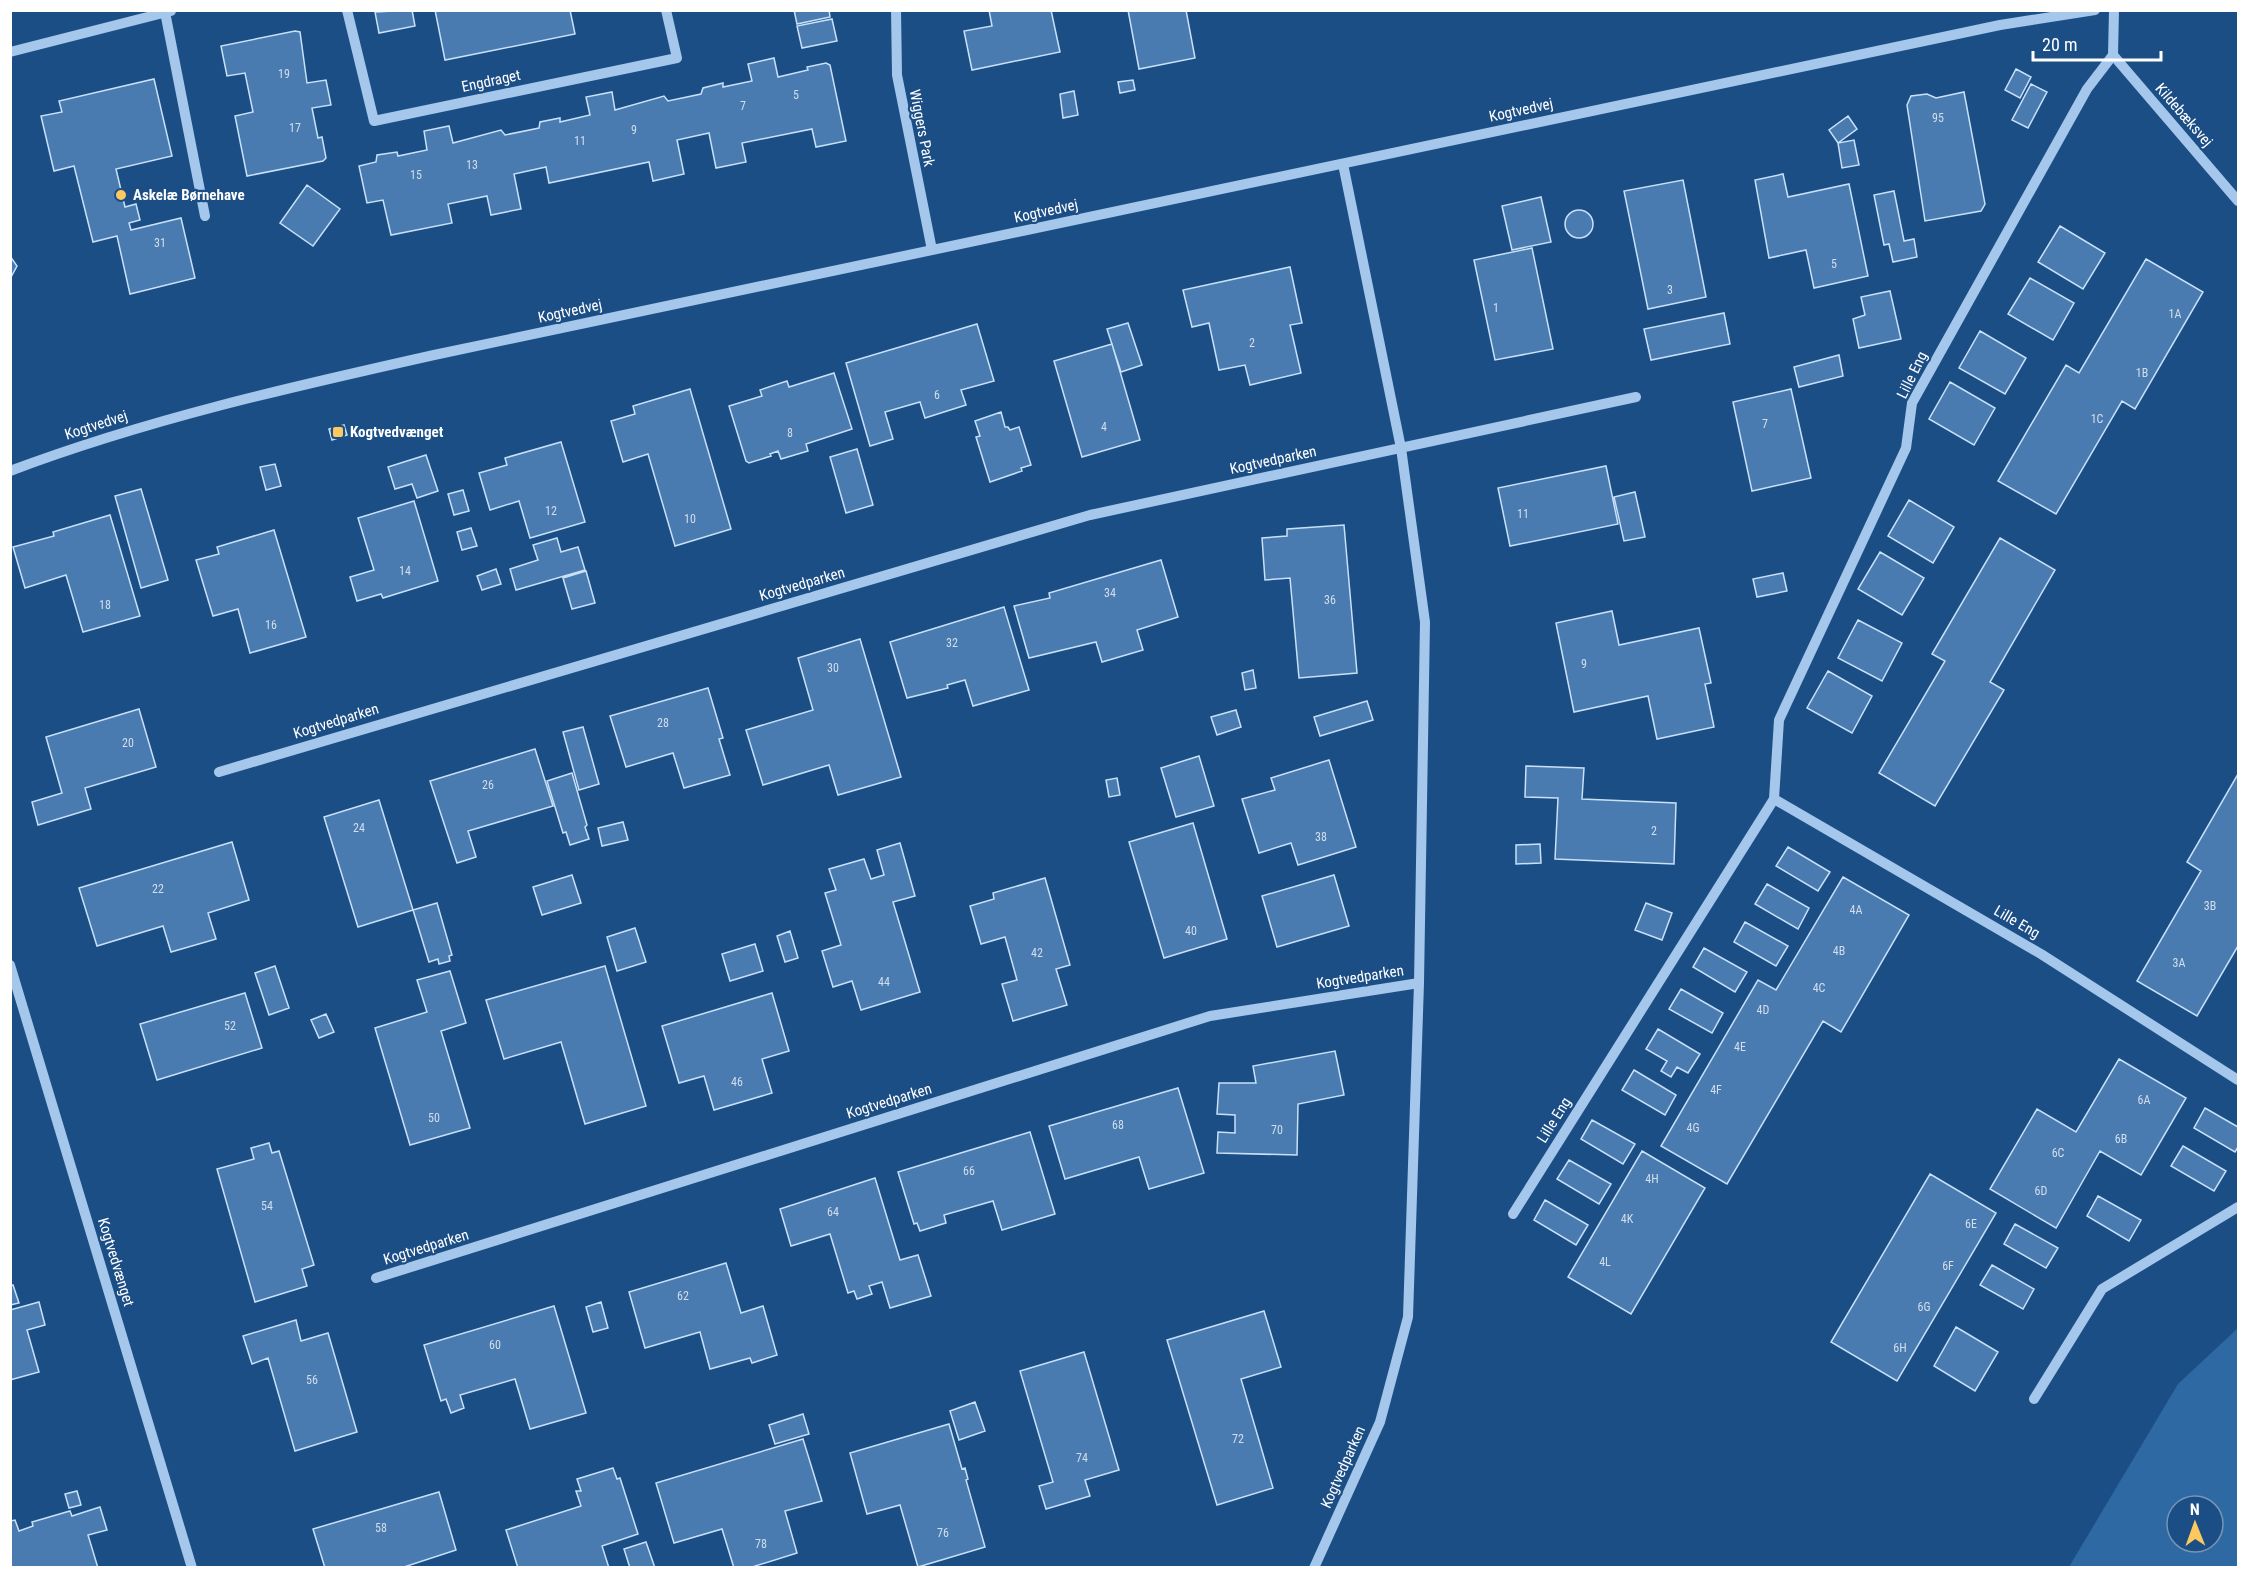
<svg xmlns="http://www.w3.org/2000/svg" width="2249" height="1578" font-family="'Roboto Condensed',sans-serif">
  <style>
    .green { fill: #2f69a3; fill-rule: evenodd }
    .building { fill: #497bb0; stroke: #c8e0f8; stroke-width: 1.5 }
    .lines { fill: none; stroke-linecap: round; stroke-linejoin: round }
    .minor { stroke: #a4c7eb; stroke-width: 10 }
    .poi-dot { fill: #fcc961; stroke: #1c4e86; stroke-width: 2 }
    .labels { text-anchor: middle; stroke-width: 4.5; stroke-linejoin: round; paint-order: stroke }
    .number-label { font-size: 12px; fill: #d2deeb }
    .street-label { font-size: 15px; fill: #fff; stroke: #1c4e86 }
    .poi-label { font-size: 15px; font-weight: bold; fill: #fff; stroke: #1c4e86; text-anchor: start }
  </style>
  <rect width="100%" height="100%" fill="#1c4e86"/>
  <!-- green -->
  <path class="green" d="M2238,1328v239h-169l109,-183zM2177,1506h36v36h-36z"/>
  <!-- building -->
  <path class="building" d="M412,10l3,16 -36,7 -4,-21z
    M435,10h135l5,24 -130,26z
    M794,10h35l1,7 -33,7z
    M989,10h62l9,42 -88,18 -8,-39 28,-5z
    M1128,10h58l9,48 -56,11z
    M832,19l5,22 -35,7 -5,-22z
    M295,31l5,1 7,51 19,-3 5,25 -19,3 6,30 4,-1 4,21 -3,3 -76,15 -12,-60 18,-4 -8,-39 -18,3 -6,-30z
    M774,58l4,19 30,-7 -1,-3 19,-4 4,2 16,76 -30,6 -4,-18 -70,14 4,19 -30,6 -7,-35 -32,7 7,34 -31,7 -4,-19 -100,21 -3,-16 -32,7 7,35 -30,6 -4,-19 -39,8 4,19 -61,12 -8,-35 -16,3 -8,-37 17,-4 1,-7 20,-3 1,4 29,-6 -3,-19 25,-5 4,17 48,-13 4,5 34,-7 1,-6 20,-4v4l30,-7 -4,-18 26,-5 3,18 49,-14 4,5 33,-7 2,-6 20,-5v4l29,-6 -4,-17z
    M2016,69l15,8 -11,21 -15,-8z
    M154,79l18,77 -56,13 9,38 11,-3 4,16 -11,3 2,7 50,-12 14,60 -65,16 -13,-58 -24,6 -19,-76 -20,5 -13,-55 21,-4 -3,-11z
    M1133,80l2,10 -15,3 -2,-11z
    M2031,84l16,8 -19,36 -16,-8z
    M1074,91l4,24 -15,3 -3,-24z
    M1964,92l21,112 -4,7 -56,10 -18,-116 4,-9 16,-2 9,4z
    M1848,116l9,13 -19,14 -9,-13z
    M1854,140l5,25 -17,3 -4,-25z
    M1783,174l5,23 61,-13 19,92 -54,12 -8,-38 -37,8 -14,-78z
    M1683,180l23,117 -58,12 -24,-118z
    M307,185l33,24 -27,37 -33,-23z
    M1894,191l10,50 10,-2 3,18 -24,5 -4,-18 -5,1 -10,-50z
    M1541,197l10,45 -39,8 -10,-44z
    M1565 224a14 14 0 1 1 28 0a14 14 0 1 1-28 0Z
    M2060,226l45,27 -22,36 -45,-27z
    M1532,248l21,101 -58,11 -21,-100z
    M10,256l7,10 -7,13z
    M2146,259l57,33 -68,117 -13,-8 -66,113 -58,-33 68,-116 13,8z
    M1290,267l12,56 -12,2 11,48 -51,12 -5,-20 -26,5 -10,-47 -17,4 -9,-37z
    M2030,278l44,25 -21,37 -45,-26z
    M1890,291l11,48 -42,9 -6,-29 12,-4 -4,-18z
    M1724,313l6,31 -79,16 -7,-31z
    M1128,323l14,42 -21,7 -14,-43z
    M977,324l17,57 -33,9 5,15 -41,13 -5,-16 -35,10 8,27 -23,7 -24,-83z
    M1980,331l46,27 -21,36 -46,-26z
    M1112,344l28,96 -58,17 -28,-96z
    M1839,355l4,21 -44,11 -5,-20z
    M834,373l18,56 -46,15 2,7 -27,8 -3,-8 -8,3 1,2 -22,7 -3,-2 -17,-55 33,-10 -2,-6 27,-9 2,6z
    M1950,382l45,26 -21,37 -45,-26z
    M690,389l41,140 -56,17 -27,-92 -25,8 -12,-41 24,-7 -2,-8z
    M1791,389l20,89 -59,13 -19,-89z
    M1001,412l4,15h3l2,3 9,-3 12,38 -10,3 1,3 -32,11 -14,-45 4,-1 -5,-15z
    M344,425l3,10 -15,5 -3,-11z
    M561,442l24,80 -55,16 -11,-37 -29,9 -11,-37 28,-8 -2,-7z
    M857,449l16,56 -27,8 -16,-56z
    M426,455l12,36 -21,7 -5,-14 -17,5 -7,-22z
    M275,464l6,22 -15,4 -6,-23z
    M1606,466l12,58 -108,22 -12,-58z
    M141,489l27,91 -27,8 -26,-92z
    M463,490l6,21 -15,4 -6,-21z
    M1635,492l10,45 -21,4 -10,-44z
    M1909,500l45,27 -21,36 -45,-27z
    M414,501l24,80 -55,17 -2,-4 -24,7 -7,-24 24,-7 -16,-52z
    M110,515l30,101 -57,16 -17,-57 -41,13 -12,-41 41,-11 -1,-4z
    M1344,525l13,148 -58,5 -9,-100 -25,2 -3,-42 25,-2v-7z
    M471,528l6,18 -15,4 -5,-18z
    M274,530l32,107 -56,16 -12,-44 -25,7 -17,-56 23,-6 -2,-7z
    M557,538l4,14 17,-5 7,23 -69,20 -6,-21 28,-9 -5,-15z
    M2000,538l55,32 -65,112 14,8 -69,116 -56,-33 66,-112 -13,-7z
    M1880,552l44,26 -22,37 -44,-26z
    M1161,560l17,57 -41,13 6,20 -41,12 -6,-20 -67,16 -15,-52 36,-8 -1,-5z
    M496,569l5,15 -19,6 -5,-14z
    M586,571l9,32 -23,6 -9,-31z
    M1783,573l4,18 -30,6 -4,-18z
    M1004,607l25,83 -56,16 -8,-26 -18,5 1,3 -41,10 -17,-56z
    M1612,611l7,34 80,-17 12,55 -6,1 9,43 -57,12 -9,-43 -74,16 -18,-89z
    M1858,620l44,23 -20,38 -44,-23z
    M860,639l41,138 -63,18 -9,-30 -66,20 -17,-55 67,-20 -15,-52z
    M1253,670l3,18 -11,2 -3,-17z
    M1828,671l44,25 -20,37 -45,-25z
    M708,688l15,50 -4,1 11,36 -46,13 -11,-35 -47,14 -16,-51z
    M1367,701l6,19 -53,16 -6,-19z
    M139,709l17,58 -71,21 6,21 -53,16 -6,-23 30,-9 -16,-56z
    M1236,710l5,17 -24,8 -6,-18z
    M583,727l16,57 -20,6 -16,-58z
    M535,749l18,57 -85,25 8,26 -19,6 -27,-82z
    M1199,756l15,50 -38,11 -15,-49z
    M1329,760l27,87 -58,18 -7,-22 -32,10 -17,-54 33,-9 -4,-12z
    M1526,766l58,2 -2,31 94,4 -2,61 -119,-5 3,-61 -33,-1z
    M572,773l15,52 -2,2 4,12 -19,6 -4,-13 -3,1 -16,-52z
    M2238,774v172l-41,70 -60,-35 64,-110 -14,-9z
    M1117,778l3,17 -11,2 -3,-17z
    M379,800l34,110 -55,17 -34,-110z
    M623,822l5,18 -26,6 -4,-18z
    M1193,823l34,116 -63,19 -35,-116z
    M232,842l17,58 -41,13 8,26 -45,13 -8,-26 -66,20 -18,-58z
    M900,843l15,53 -22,6 27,90 -59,18 -9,-29 -19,6 -11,-36 19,-6 -16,-52 11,-3 -7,-21 35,-10 7,20 13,-4 -7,-25z
    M1540,844l1,19 -25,1v-19z
    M1788,847l42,25 -12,19 -42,-25z
    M572,875l9,28 -39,12 -9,-28z
    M1334,875l15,51 -72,21 -15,-51z
    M1843,877l66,38 -68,117 -18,-11 -96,163 -66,-38 97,-166 18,10z
    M1045,878l25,87 -14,4 11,36 -54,16 -11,-37 15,-4 -12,-43 -24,7 -11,-38 24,-7 -1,-6z
    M1767,884l42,24 -11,21 -43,-25z
    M437,903l15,52 -3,1 1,5 -11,3 -1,-5 -9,3 -16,-52z
    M1646,903l26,10 -10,27 -27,-10z
    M1745,922l43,24 -12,20 -42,-24z
    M635,928l11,34 -29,9 -10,-34z
    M790,931l8,27 -13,4 -8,-26z
    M755,944l8,27 -33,10 -8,-27z
    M1704,948l43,24 -12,20 -42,-25z
    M275,966l14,42 -20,7 -14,-42z
    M605,966l41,140 -61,18 -24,-82 -57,17 -18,-59z
    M450,971l16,52 -25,8 29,97 -60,17 -35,-117 52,-16 -10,-32z
    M1681,989l42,24 -11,20 -43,-24z
    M245,993l17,55 -105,32 -17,-56z
    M772,993l17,58 -27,8 10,34 -58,17 -10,-34 -25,7 -17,-57z
    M326,1014l8,18 -15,6 -8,-18z
    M1658,1029l42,25 -12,19 -11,-6 -6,10 -10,-6 6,-10 -21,-12z
    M1335,1051l9,44 -46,9 -1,51 -80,-2 1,-21 17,1v-18l-18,-1 2,-31h37l-3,-17z
    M2119,1059l67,39 -45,77 -41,-24 -44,77 -66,-39 47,-80 39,23z
    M1634,1070l42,25 -11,20 -43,-25z
    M1178,1088l26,85 -55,16 -10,-32 -74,22 -16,-53z
    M2205,1108l33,19v20l-3,5 -41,-24z
    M1592,1120l43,24 -12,20 -42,-25z
    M1030,1132l25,82 -53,16 -9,-29 -49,14 2,8 -26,8 -3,-8 -3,1 -16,-52z
    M269,1143l3,10 7,-2 35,114 -12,4 5,17 -52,16 -38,-133 37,-10 -3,-11z
    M2183,1146l43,25 -12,20 -43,-25z
    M1642,1151l63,37 -74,126 -63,-37z
    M1569,1160l42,24 -12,20 -42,-25z
    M1930,1174l66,39 -99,168 -66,-39z
    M875,1178l25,82 18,-5 13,41 -41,12 -8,-26 -13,4 3,8 -15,5 -3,-8 -6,2 -18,-59 -39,12 -11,-37z
    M2098,1196l43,24 -12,21 -42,-25z
    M1545,1200l43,25 -12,20 -42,-25z
    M2015,1224l43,24 -12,20 -42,-24z
    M726,1263l15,50 22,-7 14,49 -25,8 -2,-5 -40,11 -10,-37 -55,16 -16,-56z
    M1992,1265l42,24 -11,20 -43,-24z
    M13,1285l6,18 -9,2v-19z
    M39,1302l6,23 -18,5 12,42 -29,8v-70z
    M601,1302l7,26 -15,4 -7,-25z
    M554,1306l32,107 -56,16 -15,-50 -55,16 4,13 -13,5 -5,-14 -5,2 -17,-56z
    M1264,1311l17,56 -40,12 32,109 -56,17 -50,-165z
    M296,1320l5,21 27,-8 29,99 -62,19 -27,-93 -16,6 -9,-28z
    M1956,1327l42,25 -23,39 -41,-25z
    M1084,1352l35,118 -34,10 5,16 -44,13 -7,-23 14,-4 -33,-111z
    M975,1402l10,29 -26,9 -9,-29z
    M803,1414l6,20 -34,10 -6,-19z
    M949,1424l13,45 3,-1 3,11 -2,1 19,67 -67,20 -18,-62 -33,9 -17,-61z
    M803,1439l19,62 -37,10 12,42 -48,15h-15l-12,-39 -48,14 -18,-60z
    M613,1468l4,11 3,-1 18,56 -36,12 7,22h-91l-12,-38 75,-24 -5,-15h5l-4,-12z
    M77,1491l4,14 -12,3 -4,-14z
    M439,1492l17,58 -55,18h-76l-12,-39z
    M100,1507l7,23 -19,5 10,33h-88v-47l5,-1 4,11 14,-5 -1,-4 38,-11 2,5z
    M646,1542l9,26h-25l-6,-19z"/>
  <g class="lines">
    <!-- minor -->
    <path class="minor" d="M347,10l27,111 303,-63 -11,-48
      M896,10l1,65 35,175
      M2114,10l-1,45 125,146
      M165,12l40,204
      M10,52l161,-41
      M10,471c138,-52 281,-84 424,-116l1566,-330 95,-15
      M219,772l871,-257 546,-118
      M1774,799l267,155 197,126
      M10,965l182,603
      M1513,1214l261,-415 5,-79 127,-272 6,-45 175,-314 26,-34
      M376,1278l834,-262 209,-33
      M2034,1399l68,-110 136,-82
      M1314,1568l66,-146 28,-105 11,-334 6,-361 -24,-174 -58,-284"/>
  </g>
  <!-- markers -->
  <g class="poi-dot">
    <circle cx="121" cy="195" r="6"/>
    <rect x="332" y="426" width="12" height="12" rx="3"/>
  </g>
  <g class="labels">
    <!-- number labels -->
    <g class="number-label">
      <text x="284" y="78">19</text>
      <text x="796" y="99">5</text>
      <text x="743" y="110">7</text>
      <text x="1938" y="122">95</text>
      <text x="295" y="132">17</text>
      <text x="634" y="134">9</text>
      <text x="580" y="145">11</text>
      <text x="472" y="169">13</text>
      <text x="416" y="179">15</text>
      <text x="160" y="247">31</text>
      <text x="1834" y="268">5</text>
      <text x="1670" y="294">3</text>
      <text x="1496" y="312">1</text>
      <text x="2175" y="318">1A</text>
      <text x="1252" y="347">2</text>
      <text x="2142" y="377">1B</text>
      <text x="937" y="399">6</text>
      <text x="2097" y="423">1C</text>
      <text x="1765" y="428">7</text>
      <text x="1104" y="431">4</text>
      <text x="790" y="437">8</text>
      <text x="551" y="515">12</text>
      <text x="1523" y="518">11</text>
      <text x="690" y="523">10</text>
      <text x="405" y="575">14</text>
      <text x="1110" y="597">34</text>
      <text x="1330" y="604">36</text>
      <text x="105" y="609">18</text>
      <text x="271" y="629">16</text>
      <text x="952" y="647">32</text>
      <text x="1584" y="668">9</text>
      <text x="833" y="672">30</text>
      <text x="663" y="727">28</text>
      <text x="128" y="747">20</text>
      <text x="488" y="789">26</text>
      <text x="359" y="832">24</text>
      <text x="1654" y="835">2</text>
      <text x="1321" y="841">38</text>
      <text x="158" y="893">22</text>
      <text x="2210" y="910">3B</text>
      <text x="1856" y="914">4A</text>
      <text x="1191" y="935">40</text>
      <text x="1839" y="955">4B</text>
      <text x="1037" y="957">42</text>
      <text x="2179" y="967">3A</text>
      <text x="884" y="986">44</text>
      <text x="1819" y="992">4C</text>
      <text x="1763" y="1014">4D</text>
      <text x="230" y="1030">52</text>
      <text x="1740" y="1051">4E</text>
      <text x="737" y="1086">46</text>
      <text x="1716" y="1094">4F</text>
      <text x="2144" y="1104">6A</text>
      <text x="434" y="1122">50</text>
      <text x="1118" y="1129">68</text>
      <text x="1693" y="1132">4G</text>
      <text x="1277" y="1134">70</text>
      <text x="2121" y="1143">6B</text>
      <text x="2058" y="1157">6C</text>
      <text x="969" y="1175">66</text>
      <text x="1652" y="1183">4H</text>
      <text x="2041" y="1195">6D</text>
      <text x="267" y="1210">54</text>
      <text x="833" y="1216">64</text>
      <text x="1627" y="1223">4K</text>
      <text x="1971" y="1228">6E</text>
      <text x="1605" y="1266">4L</text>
      <text x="1948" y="1270">6F</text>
      <text x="683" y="1300">62</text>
      <text x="1924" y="1311">6G</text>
      <text x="495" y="1349">60</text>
      <text x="1900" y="1352">6H</text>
      <text x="312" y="1384">56</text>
      <text x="1238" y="1443">72</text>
      <text x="1082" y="1462">74</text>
      <text x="381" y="1532">58</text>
      <text x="943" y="1537">76</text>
      <text x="761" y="1548">78</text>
    </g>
    <!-- street labels -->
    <g class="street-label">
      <text transform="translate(491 81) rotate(-12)" y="5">Engdraget</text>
      <text transform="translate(1521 110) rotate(-12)" y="5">Kogtvedvej</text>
      <text transform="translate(2184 115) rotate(49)" y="5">Kildebæksvej</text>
      <text transform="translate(922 128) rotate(79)" y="5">Wiggers Park</text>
      <text transform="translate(1046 211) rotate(-12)" y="5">Kogtvedvej</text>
      <text transform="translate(570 311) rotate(-12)" y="5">Kogtvedvej</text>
      <text transform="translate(1912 375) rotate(-64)" y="5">Lille Eng</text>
      <text transform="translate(96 425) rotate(-18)" y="5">Kogtvedvej</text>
      <text transform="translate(1273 460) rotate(-12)" y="5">Kogtvedparken</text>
      <text transform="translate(802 584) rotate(-16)" y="5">Kogtvedparken</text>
      <text transform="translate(336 721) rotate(-17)" y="5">Kogtvedparken</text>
      <text transform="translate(2017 922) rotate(30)" y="5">Lille Eng</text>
      <text transform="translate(1360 977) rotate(-9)" y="5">Kogtvedparken</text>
      <text transform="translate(889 1101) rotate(-17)" y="5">Kogtvedparken</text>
      <text transform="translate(1554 1120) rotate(-58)" y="5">Lille Eng</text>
      <text transform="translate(426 1247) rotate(-17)" y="5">Kogtvedparken</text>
      <text transform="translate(116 1262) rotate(73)" y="5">Kogtvedvænget</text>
      <text transform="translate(1343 1467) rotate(-66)" y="5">Kogtvedparken</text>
    </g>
    <!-- poi labels -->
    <g class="poi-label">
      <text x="133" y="200">Askelæ Børnehave</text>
      <text x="350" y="437">Kogtvedvænget</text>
    </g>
  </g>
  <!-- border -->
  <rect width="2249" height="1578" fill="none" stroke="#ffffff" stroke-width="24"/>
  <!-- north arrow -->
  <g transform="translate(2195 1524) rotate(359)"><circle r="28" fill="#1c4e86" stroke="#7795b6" stroke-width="1.5"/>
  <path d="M0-4.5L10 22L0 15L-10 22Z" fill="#fcc961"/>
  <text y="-9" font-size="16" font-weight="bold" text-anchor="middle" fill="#ffffff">N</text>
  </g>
  <!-- scale -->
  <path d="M2033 51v9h128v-9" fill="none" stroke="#ffffff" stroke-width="3"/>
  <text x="2042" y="51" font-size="18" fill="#ffffff" stroke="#1c4e86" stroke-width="4.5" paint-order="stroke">20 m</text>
</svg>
